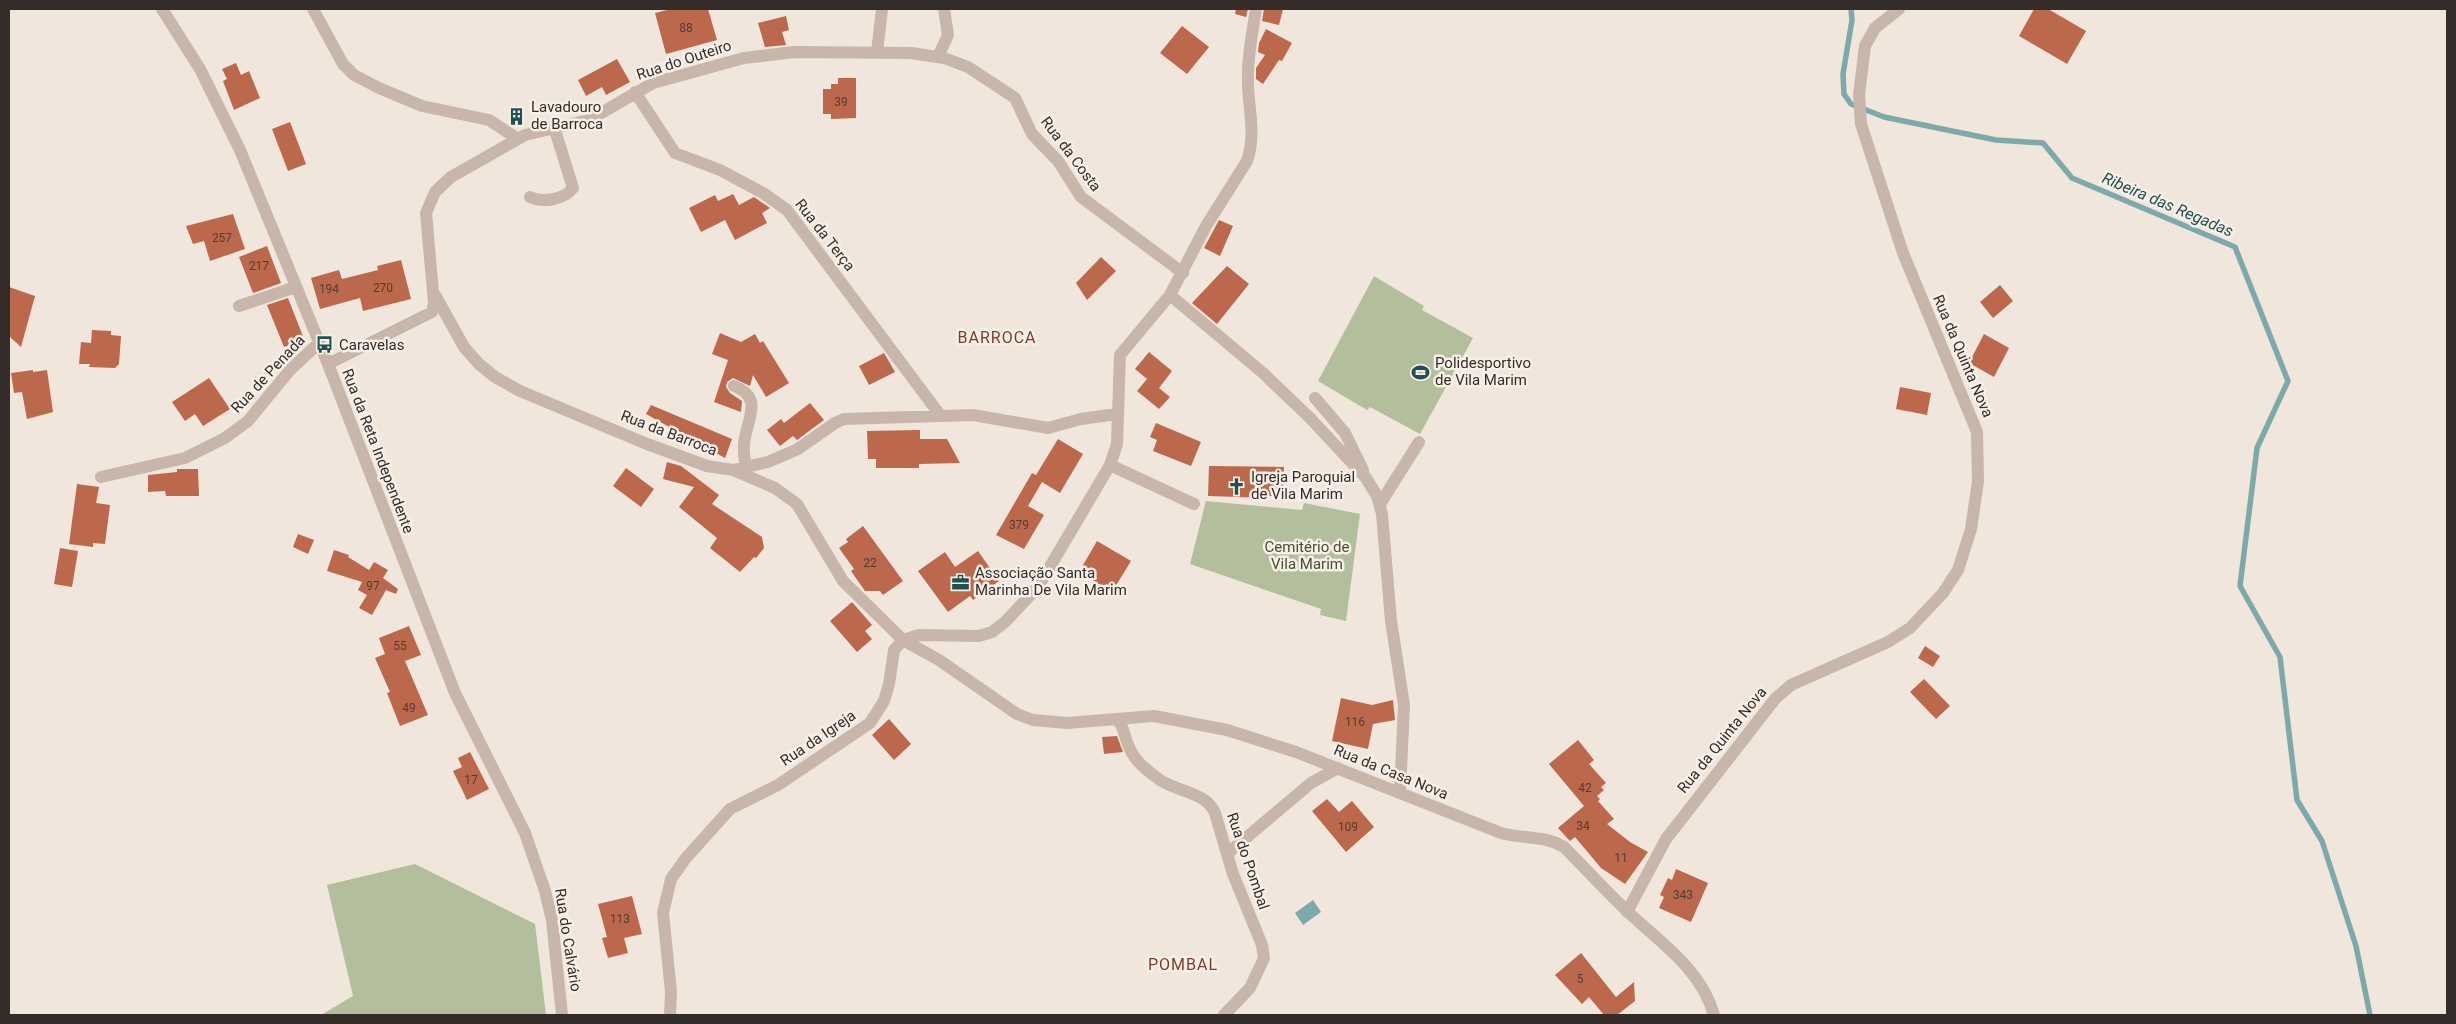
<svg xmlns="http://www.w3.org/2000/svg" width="2456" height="1024" font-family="Roboto,sans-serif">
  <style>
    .green { fill: #b3be9d }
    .water { fill: #7da9ab }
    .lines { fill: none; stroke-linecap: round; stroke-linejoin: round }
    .stream { stroke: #7da9ab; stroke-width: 5.5 }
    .building { fill: #bc684d }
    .minor { stroke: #c7b6a9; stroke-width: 12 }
    .labels { text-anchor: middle; stroke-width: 5; stroke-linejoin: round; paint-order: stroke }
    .number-label { font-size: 12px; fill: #563b31 }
    .street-label { font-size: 15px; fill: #342c28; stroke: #f8f0e8 }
    .poi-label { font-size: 15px; fill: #342c28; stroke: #f8f0e8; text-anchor: start }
    .park-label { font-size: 15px; fill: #44512e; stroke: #f8f0e8 }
    .water-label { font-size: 16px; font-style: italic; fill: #215053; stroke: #f8f0e8 }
    .neighbourhood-label { font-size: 16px; letter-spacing: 1px; fill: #7d3b27; stroke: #f8f0e8 }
  </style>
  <rect width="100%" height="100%" fill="#f0e6dc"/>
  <!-- green -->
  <path class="green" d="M1374,276l50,30 -2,4 51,28 -53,96 -50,-27 -3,3 -49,-29z
    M1206,501l96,9 2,-7 56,11 -14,107 -26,-6 1,-6 -131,-45z
    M415,864l120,60 11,91h-225l32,-19 -26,-111z"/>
  <!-- water -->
  <path class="water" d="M1313,900l8,12 -18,13 -8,-12z"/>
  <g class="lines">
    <!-- stream -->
    <path class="stream" d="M1851,9l1,11 -9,54 1,20 7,10 33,13 112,23 47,3 29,35 163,69 53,134 -31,67 -17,138 40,71 17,143 25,41 34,105 14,69"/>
  </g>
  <!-- building -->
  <path class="building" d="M671,9h37l9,31 -51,14 -11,-41z
    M1236,9h12l-2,8 -11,-3z
    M1264,9h19l-4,16 -17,-4z
    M2034,9h14l38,22 -19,33 -48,-28z
    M786,16l3,14 -7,2 4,13 -21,2 -7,-24z
    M1182,26l27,21 -22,27 -27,-21z
    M1266,29l26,14 -10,18 -3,-1 -16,24 -7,-5v-11l9,-13 -7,-3 1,-9z
    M617,59l13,23 -24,13 -4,-8 -16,9 -8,-16z
    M236,63l5,12 8,-4 11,27 -26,12 -11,-29 4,-2 -5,-10z
    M838,78h18v40l-25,1v-5h-8v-25h8v-5h7z
    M290,122l16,42 -18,7 -16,-42z
    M733,194l6,11 15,-8 16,11 -8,5 5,10 -32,17 -10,-20 -24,12 -12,-24 26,-13 3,6z
    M233,214l12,35 -35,12 -6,-20 -11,3 -7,-18z
    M1219,220l14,6 -13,30 -16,-8z
    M267,246l14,37 -28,10 -14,-36z
    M1101,257l15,14 -29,29 -11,-17z
    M401,260l10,39 -48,12 -3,-13 -40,11 -9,-31 28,-8 3,9 36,-9 -1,-4z
    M1227,266l22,18 -32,40 -25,-21z
    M2000,285l13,16 -20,17 -13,-16z
    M9,287l26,9 -14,51 -12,-11z
    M288,298l16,41 -20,8 -17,-42z
    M92,330l19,1v4l10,1 -2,28 -4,4 -26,-1 1,-3h-11l2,-22 10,1z
    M720,333l21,9 14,-8 5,9 3,-2 26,42 -23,14 -13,-22 -3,11 -17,-8 -6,4 -1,5 4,6 12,8 -1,11 -27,-10 14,-42 -16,-6z
    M1984,334l25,14 -15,29 -25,-14z
    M1149,352l23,19 -13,17 11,9 -11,12 -22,-18 10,-12 -12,-10z
    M884,353l11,19 -26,13 -10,-19z
    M33,370v2l14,-2 6,42 -26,7 -5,-27 -8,1 -3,-20z
    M209,378l21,31 -27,17 -8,-12 -10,7 -13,-19z
    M1900,387l31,6 -4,22 -31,-6z
    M810,403l14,17 -27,20 -4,-4 -13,10 -13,-16 14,-11 3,4z
    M651,405l81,34 -7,19 -79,-44z
    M1156,423l45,19 -10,24 -38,-15 4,-11 -7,-3z
    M920,430v9h27l13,24 -41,1v4h-43v-9h-8l-1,-28z
    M1058,439l25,15 -23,39 -18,-11 -14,24 16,9 -20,34 -28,-14 36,-62 4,2z
    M667,462l14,4 38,29 -7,9 50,33 2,11 -8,10 -2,-1 -14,15 -30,-24 7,-10 -38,-31 15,-20 -31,-8z
    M1209,466l75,1 -1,29h-17v2l-58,-2z
    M626,468l28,21 -13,18 -28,-21z
    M177,469h21l1,27h-33l-1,-5 -17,1v-17l29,-3z
    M77,484l22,3 -3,16 14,2 -5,39 -12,-1v4l-24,-3z
    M863,526l40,55 -20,14 -3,-4h-15l-14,-20 3,-2 -15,-21 9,-6 -2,-3z
    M298,534l16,6 -6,14 -15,-7z
    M1097,541l34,20 -19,31 -33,-20z
    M60,548l18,3 -6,36 -18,-3z
    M334,550l15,5 -1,2 21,13 5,-8 14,8 -5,8 15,11 -2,5 -10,-4 -14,25 -13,-7 8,-13 -9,-5 4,-8 -35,-11z
    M978,551l21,30 -26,19 -3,-4 -22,16 -30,-41 27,-19 10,15z
    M852,602l20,23 -7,6 7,8 -15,13 -27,-31z
    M409,626l12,29 -16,6 23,54 -28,11 -13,-33 3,-1 -15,-34 10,-4 -6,-16z
    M1925,646l15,10 -7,11 -15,-9z
    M1924,679l26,27 -14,13 -26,-27z
    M1341,698l31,7 21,-5 2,20 -22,4 -5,25 -36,-8z
    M889,719l22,25 -17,16 -22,-25z
    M1117,736l6,16 -19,2 -2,-17z
    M1578,740l16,20 -5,4 17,19 -5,4 3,3 -7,6 3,3 -2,2 16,18 -7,5 23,18 18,10 -23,32 -24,-16 -26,-31 -5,4 -12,-13 26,-22 -35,-42z
    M470,752l19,37 -22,11 -14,-29 9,-4 -4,-9z
    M1327,799l12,13 13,-11 22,26 -28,25 -34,-41z
    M1676,869l32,14 -17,39 -32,-14 5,-11 -4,-2 8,-17 4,2z
    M632,896l10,38 -18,4 4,15 -20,5 -6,-20 5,-1 -9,-33z
    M1581,953l35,44 18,-15 1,19 -18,14h-13l-15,-18 -7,7 -27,-29z"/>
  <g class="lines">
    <!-- minor -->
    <path class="minor" d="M162,9l38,60 40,81 88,214 127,329 70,140 20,58 7,29 10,95
      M313,9l30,55 11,11 25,13 43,18 67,14 29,19
      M877,52l5,-43
      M938,57l10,-22 -4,-26
      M635,92l40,61 45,17 43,23 24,17 153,205
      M530,197c12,6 34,3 43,-9l-19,-61
      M435,295l29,52 15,17 16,13 25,14 127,53 60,22 26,4 35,-8 30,-13 37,-26 9,-4 129,-4 75,13 33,-9 36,-5
      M1170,295l93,78 47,45 56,60 11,18 5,18 9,107 13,84 -4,88
      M239,306l57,-19
      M328,364l104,-52 2,-9 -8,-90 9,-21 16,-15 74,-42 64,-15 64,-37 91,-25 50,-6 117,1 33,5 24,9 47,31 17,36 26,27 23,36 102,76
      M734,386c31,12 12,34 10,58 -1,8 1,16 2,24
      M1315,398l30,35 18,37
      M1110,465l84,39
      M733,470l42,18 22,16 46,77 60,59 36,20 78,54 16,6 34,3 87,-7 73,14 69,22 205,81c22,6 43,2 63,14 21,21 41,43 62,63 33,32 75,58 88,105
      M101,477l84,-19 40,-20 23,-17 42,-51 29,-27
      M1380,504l39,-62
      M1117,719c8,9 7,18 12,28 6,15 19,24 31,33 18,12 46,12 55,33l18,61 29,71 2,13 -14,30 -26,27
      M1227,854l84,-71 27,-15
      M1627,912l39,-73 109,-140 16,-14 97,-43 22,-14 33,-35 15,-23 13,-41 7,-48 -1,-49 -74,-179 -42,-129 -2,-29 6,-49 10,-18 24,-19
      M670,1015l1,-23 -8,-79 8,-34 15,-21 44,-49 48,-24 92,-62 14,-22 5,-17 5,-34 9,-10 16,-5 60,1 13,-4 13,-10 33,-35 72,-122 7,-21 3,-89 50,-60 36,-69 41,-65c9,-27 2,-48 1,-76 -1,-25 4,-51 8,-76"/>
  </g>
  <!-- icons -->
  <defs>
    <symbol id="building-bare" viewBox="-9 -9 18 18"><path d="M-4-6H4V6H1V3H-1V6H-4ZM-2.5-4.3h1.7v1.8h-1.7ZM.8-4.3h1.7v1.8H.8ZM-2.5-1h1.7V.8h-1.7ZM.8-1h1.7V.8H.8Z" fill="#215053" stroke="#f8f0e8" stroke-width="2.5" paint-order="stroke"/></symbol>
    <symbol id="bus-bare" viewBox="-9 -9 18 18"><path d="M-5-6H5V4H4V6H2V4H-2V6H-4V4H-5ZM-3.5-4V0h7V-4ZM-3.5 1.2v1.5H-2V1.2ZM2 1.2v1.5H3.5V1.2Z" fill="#215053" stroke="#f8f0e8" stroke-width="2.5" paint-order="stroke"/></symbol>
    <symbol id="stadium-bare" viewBox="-9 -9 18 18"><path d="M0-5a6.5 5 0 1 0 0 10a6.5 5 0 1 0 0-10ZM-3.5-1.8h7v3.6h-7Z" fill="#215053" stroke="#f8f0e8" stroke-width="2.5" paint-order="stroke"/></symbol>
    <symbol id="church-bare" viewBox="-9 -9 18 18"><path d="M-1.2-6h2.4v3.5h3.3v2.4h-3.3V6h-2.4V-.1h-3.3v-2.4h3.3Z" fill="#215053" stroke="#f8f0e8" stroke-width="2.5" paint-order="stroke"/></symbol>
    <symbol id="office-bare" viewBox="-9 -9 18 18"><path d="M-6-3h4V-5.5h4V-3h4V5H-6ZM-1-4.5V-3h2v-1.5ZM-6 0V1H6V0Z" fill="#215053" stroke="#f8f0e8" stroke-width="2.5" paint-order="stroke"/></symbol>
  </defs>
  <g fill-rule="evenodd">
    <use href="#building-bare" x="504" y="104" width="25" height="25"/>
    <use href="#bus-bare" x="312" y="332" width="25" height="25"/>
    <use href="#stadium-bare" x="1408" y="360" width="25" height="25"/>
    <use href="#church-bare" x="1224" y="474" width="25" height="25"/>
    <use href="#office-bare" x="948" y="570" width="25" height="25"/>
  </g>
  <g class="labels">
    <!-- number labels -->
    <g class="number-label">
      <text x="686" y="32">88</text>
      <text x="841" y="106">39</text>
      <text x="222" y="242">257</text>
      <text x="259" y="270">217</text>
      <text x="383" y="292">270</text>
      <text x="329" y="293">194</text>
      <text x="1019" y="529">379</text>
      <text x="870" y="567">22</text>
      <text x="373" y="590">97</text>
      <text x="400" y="650">55</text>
      <text x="409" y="712">49</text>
      <text x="1355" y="726">116</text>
      <text x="471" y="784">17</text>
      <text x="1585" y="792">42</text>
      <text x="1583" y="830">34</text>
      <text x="1348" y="831">109</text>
      <text x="1621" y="862">11</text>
      <text x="1683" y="899">343</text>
      <text x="620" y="923">113</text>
      <text x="1580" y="983">5</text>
    </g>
    <!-- street labels -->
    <g class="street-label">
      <text transform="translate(684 60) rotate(-18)" y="5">Rua do Outeiro</text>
      <text transform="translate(1071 154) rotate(53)" y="5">Rua da Costa</text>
      <text transform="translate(825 235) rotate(52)" y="5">Rua da Terça</text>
      <text transform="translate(1963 356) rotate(67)" y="5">Rua da Quinta Nova</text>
      <text transform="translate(268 374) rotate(-47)" y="5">Rua de Penada</text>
      <text transform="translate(669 433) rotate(21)" y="5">Rua da Barroca</text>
      <text transform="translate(378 451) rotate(69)" y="5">Rua da Reta Independente</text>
      <text transform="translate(818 738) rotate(-34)" y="5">Rua da Igreja</text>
      <text transform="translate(1722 740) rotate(-51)" y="5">Rua da Quinta Nova</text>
      <text transform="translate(1391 772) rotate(22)" y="5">Rua da Casa Nova</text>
      <text transform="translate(1248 861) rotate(71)" y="5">Rua do Pombal</text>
      <text transform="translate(568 940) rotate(81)" y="5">Rua do Calvário</text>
    </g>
    <!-- poi labels -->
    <g class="poi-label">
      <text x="531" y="112">Lavadouro<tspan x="531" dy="17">de Barroca</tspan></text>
      <text x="339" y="350">Caravelas</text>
      <text x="1435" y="368">Polidesportivo<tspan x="1435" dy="17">de Vila Marim</tspan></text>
      <text x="1251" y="482">Igreja Paroquial<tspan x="1251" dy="17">de Vila Marim</tspan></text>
      <text x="975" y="578">Associação Santa<tspan x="975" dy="17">Marinha De Vila Marim</tspan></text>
    </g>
    <!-- park labels -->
    <g class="park-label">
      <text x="1307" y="552">Cemitério de<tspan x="1307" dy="17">Vila Marim</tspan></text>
    </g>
    <!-- water labels -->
    <g class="water-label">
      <text transform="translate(2168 204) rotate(23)" y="6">Ribeira das Regadas</text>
    </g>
    <!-- neighbourhood labels -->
    <g class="neighbourhood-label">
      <text x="997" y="343">BARROCA</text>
      <text x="1183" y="970">POMBAL</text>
    </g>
  </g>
  <!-- border -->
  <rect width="2456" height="1024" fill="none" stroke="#342c28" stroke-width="20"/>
</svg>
